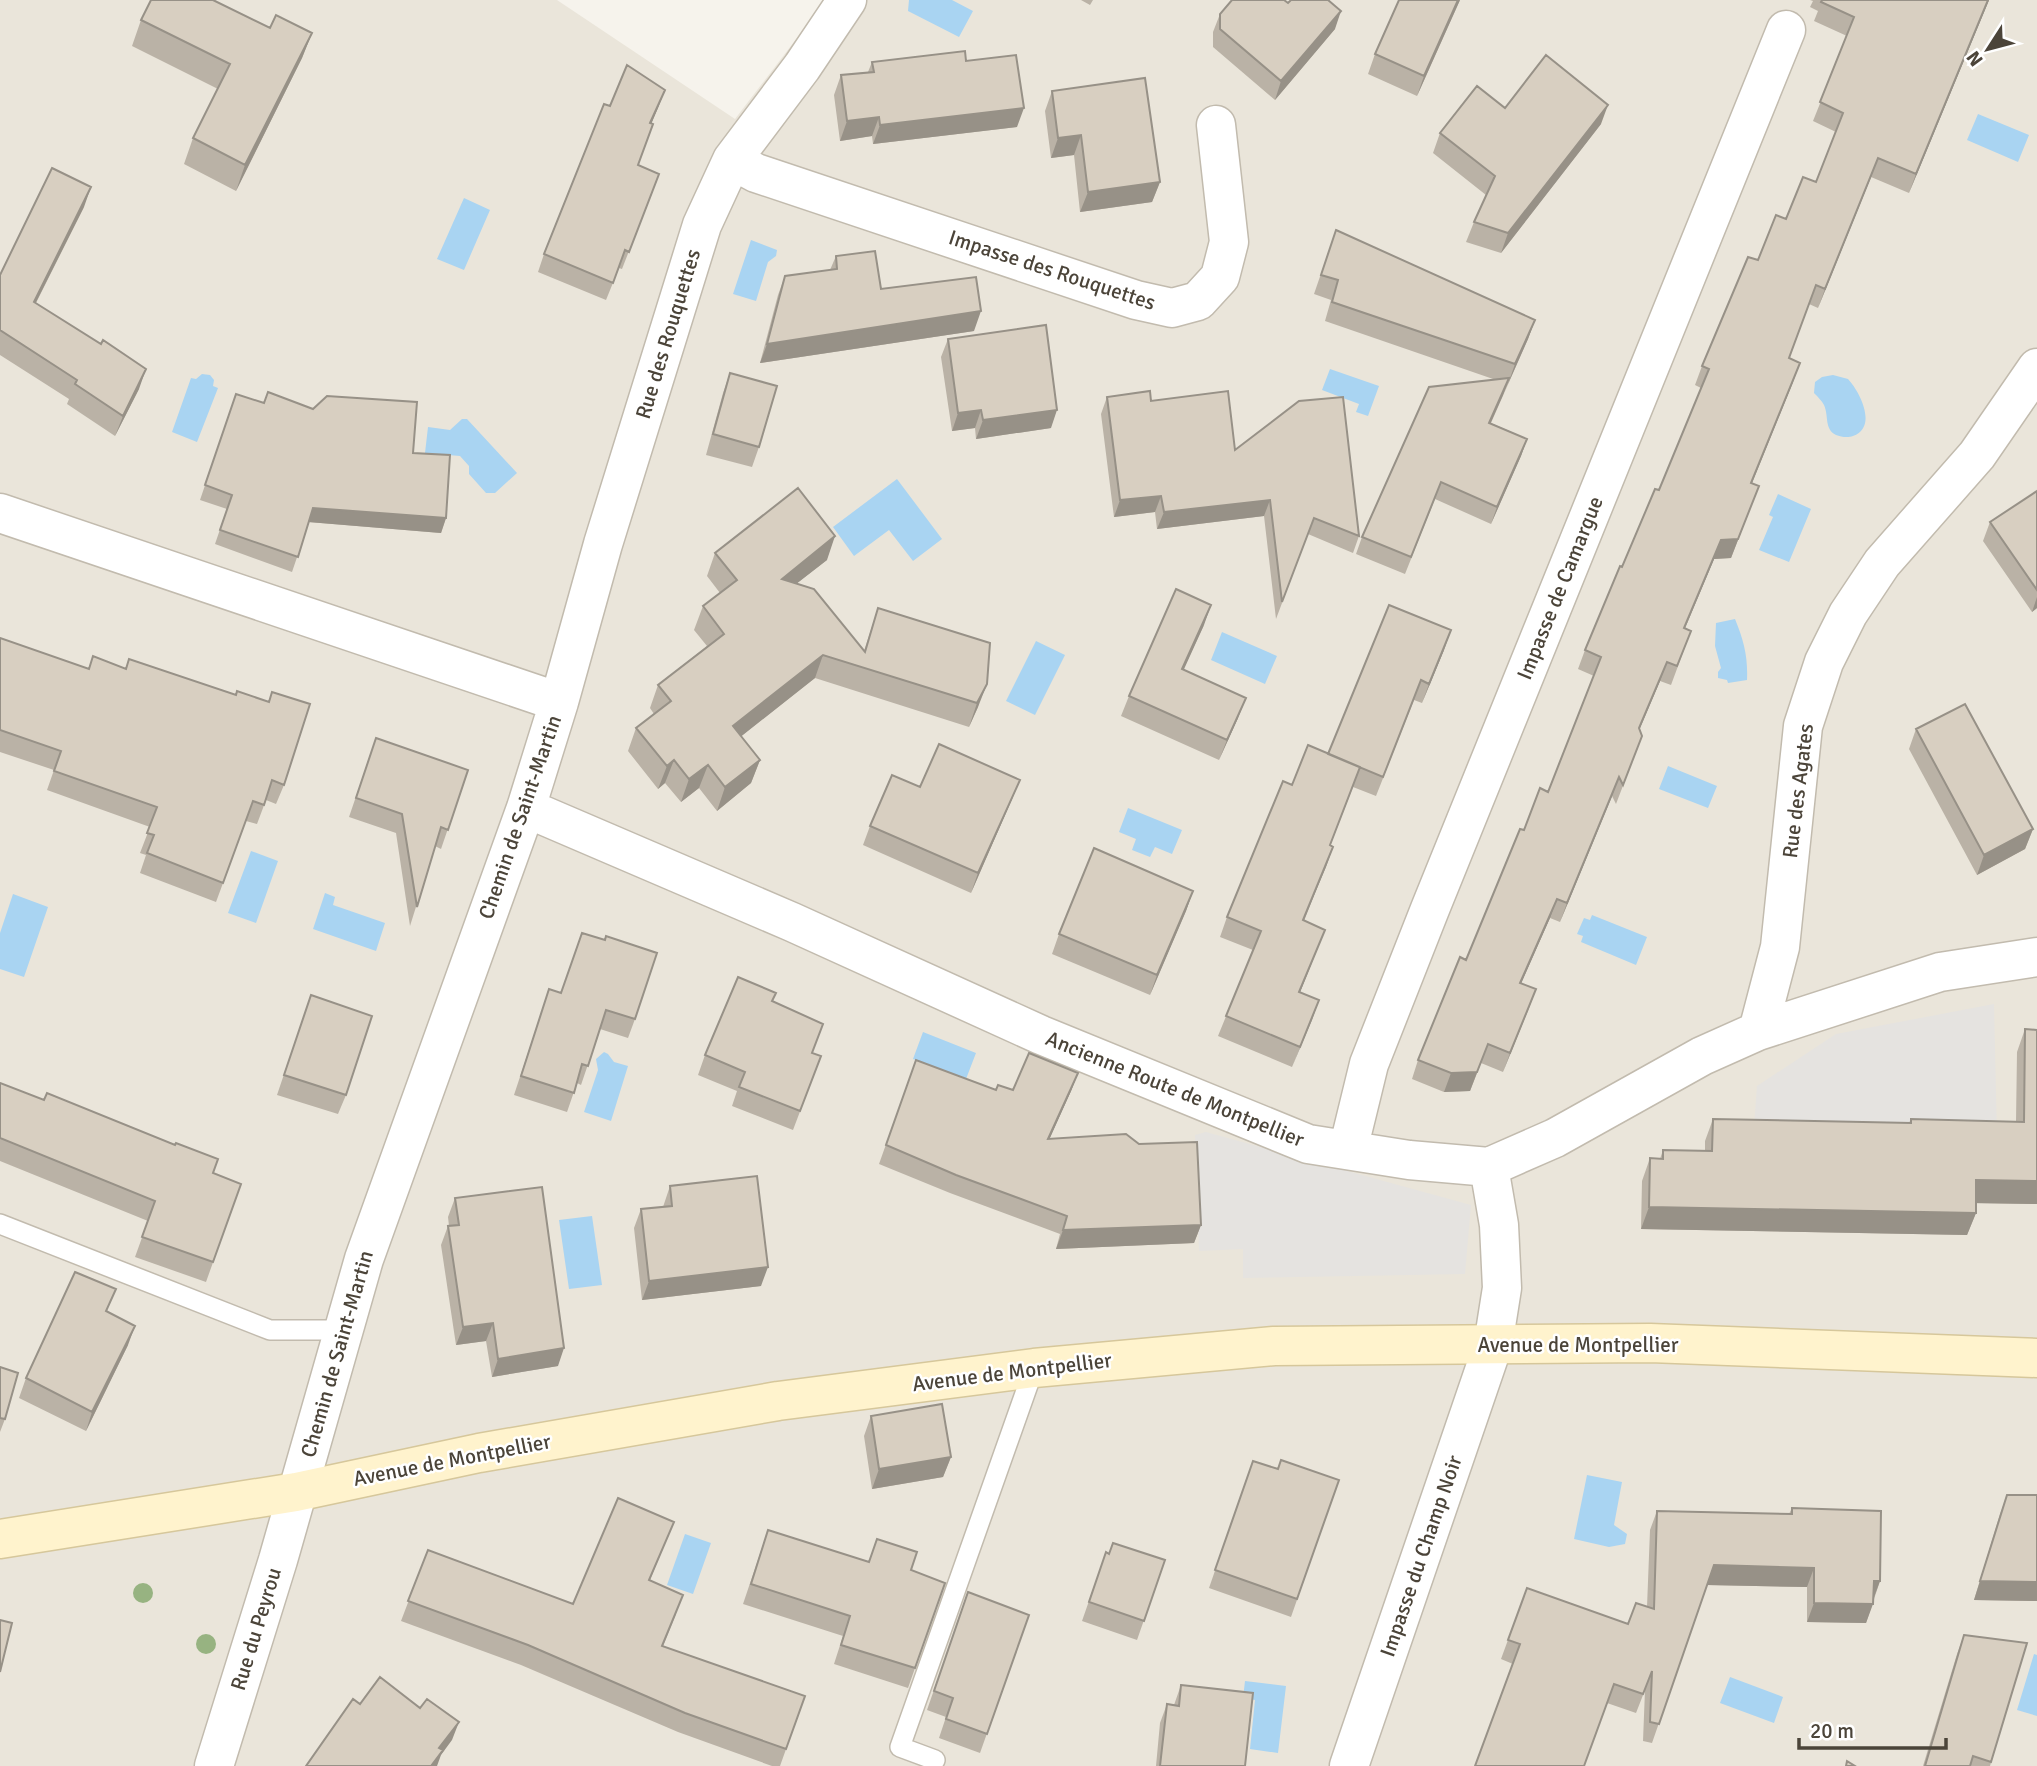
<svg xmlns="http://www.w3.org/2000/svg" width="2037" height="1766" font-family="Signika,sans-serif">
  <style>
    .residential { fill: #eae5da }
    .parking { fill: #e5e3e0 }
    .water { fill: #a9d4f2 }
    .lines { fill: none; stroke-linecap: round; stroke-linejoin: round }
    .lane-casing { stroke: #c2bbae; stroke-width: 22 }
    .street-casing { stroke: #c2bbae; stroke-width: 41 }
    .secondary-casing { stroke: #d6c79b; stroke-width: 41 }
    .lane { stroke: #fff; stroke-width: 19 }
    .street { stroke: #fff; stroke-width: 38 }
    .secondary { stroke: #fff3cd; stroke-width: 38 }
    .tree { fill: #97b381 }
    .wall { fill: #bab2a6 }
    .shaded-wall { fill: #979187 }
    .building { fill: #d8cfc1; stroke: #979187; stroke-width: 2 }
    .labels { text-anchor: middle; stroke-width: 5; stroke-linejoin: round; paint-order: stroke }
    .street-label { font-size: 21px; fill: #4b4439; stroke: #fff }
  </style>
  <rect width="100%" height="100%" fill="#f6f3ec"/>
  <!-- residential -->
  <path class="residential" d="M0,0h557l178,119 91,-119h1211v1766h-2037z"/>
  <!-- parking -->
  <path class="parking" d="M1994,1004l3,133 -243,-11 3,-40 79,-52z
    M1206,1132l265,73 -6,69 -222,4v-29l-44,2 -4,-116z"/>
  <!-- water -->
  <path class="water" d="M909,0h43l21,11 -14,26 -51,-26z
    M1978,114l51,21 -11,27 -51,-22z
    M464,198l26,12 -26,60 -27,-11z
    M751,240l26,10 -1,6 -8,6 -12,39 -23,-7z
    M1330,369l49,17 -11,30 -12,-4 3,-8 -37,-14z
    M202,374l8,1 4,5 -1,6 5,2 -21,54 -25,-10 19,-54 5,1z
    M1833,375l15,4c12,13 30,48 5,57 -5,2 -12,1 -17,-1 -12,-6 -7,-19 -12,-30 -2,-4 -7,-9 -10,-12l1,-11 7,-5z
    M462,419h5l50,54 -22,20h-9l-17,-19v-8l-9,-10 -35,-3 3,-26 22,3z
    M897,479l45,60 -29,22 -24,-31 -35,26 -21,-29z
    M1778,494l33,15 -22,53 -30,-12 14,-33 -4,-2z
    M1735,619c9,22 13,38 12,61l-19,3 -1,-3 -9,-2v-6l3,-4 -6,-22 1,-23z
    M1222,632l55,24 -12,28 -54,-24z
    M1036,641l29,14 -30,60 -29,-14z
    M1668,766l49,20 -9,22 -49,-19z
    M1128,808l54,22 -10,24 -17,-7 -5,10 -18,-7 4,-11 -17,-7z
    M251,851l27,10 -22,62 -28,-10z
    M325,893l10,4 -2,8 52,18 -9,28 -63,-22z
    M13,894l35,13 -24,70 -24,-8v-36z
    M1592,915l55,22 -11,28 -55,-23 2,-6 -6,-2 7,-16 6,2z
    M923,1032l53,21 -10,26 -53,-20z
    M604,1052l4,2 6,8 14,4 -17,55 -27,-9 14,-42 -2,-11z
    M592,1216l10,69 -33,4 -10,-69z
    M1587,1475l35,7 -8,43 13,9 -2,10 -16,3 -35,-8z
    M685,1534l26,9 -18,51 -26,-9z
    M2034,1654l3,1v61l-20,-6z
    M1730,1677l53,20 -9,26 -54,-20z
    M1245,1681l41,5 -8,67 -28,-4 5,-49 -12,-2z"/>
  <g class="lines">
    <defs>
      <path id="lane" d="M0,1224l270,106h74
        M935,1760l-35,-13 134,-379"/>
      <path id="street" d="M732,160l24,13 380,127 36,8 26,-7 22,-24 9,-35 -13,-117
        M0,513l559,189 -33,106 -162,451 -86,301 -64,206
        M559,702l44,-158 99,-319 30,-65 70,-93 45,-67
        M526,808l266,114 249,113 267,109 101,16 80,7 66,-29 147,-82 56,-25 182,-59 97,-15
        M1758,1031l22,-84 23,-221 21,-64 24,-48 34,-51 95,-108 60,-87
        M1348,1150l21,-86 61,-155 356,-879
        M1349,1766l144,-421 9,-57 -3,-63 -10,-58"/>
      <path id="secondary" d="M0,1539l296,-47 183,-39 299,-52 256,-33 240,-22 376,-3 387,15"/>
    </defs>
    <!-- lane casing -->
    <use href="#lane" class="lane-casing"/>
    <!-- street casing -->
    <use href="#street" class="street-casing"/>
    <!-- secondary casing -->
    <use href="#secondary" class="secondary-casing"/>
    <!-- lane -->
    <use href="#lane" class="lane"/>
    <!-- street -->
    <use href="#street" class="street"/>
    <!-- secondary -->
    <use href="#secondary" class="secondary"/>
  </g>
  <!-- trees -->
  <g class="tree">
    <circle cx="143" cy="1593" r="10"/>
    <circle cx="206" cy="1644" r="10"/>
  </g>
  <!-- wall -->
  <path class="wall" d="M1081,0h12l-3,5z
    M1399,0h61l-43,96 -49,-22 7,-20z
    M1810,0h179l-80,193 -38,-16 -53,131 -9,-4 -20,54 4,24 -41,101 7,3 -28,72 -17,1 -29,69 6,3 -20,54 -11,-4 -21,48 3,7 -26,68 -4,-8 -52,126 -10,-4 -29,65 15,6 -33,83 -22,-9 -11,28 -26,1 -32,-13 6,-19 48,-100 58,-130 24,-38 46,-116 -16,-7 7,-19 37,-83 37,-77 42,-102 -6,-3 7,-19 56,-106 28,-41 30,-37 20,-50 -23,-11 34,-85 -33,-15 4,-10 -8,-4 3,-6z
    M1288,3l47,26 -60,71 -62,-53v-15l7,-18z
    M141,20l129,8 42,5 -10,25 -66,133 -52,-27 9,-26 25,-49 -86,-43z
    M966,61l51,66 -144,17 -1,-8 -32,5 -6,-46 7,-20 27,-3 4,-10z
    M665,90l-14,34 -13,41 21,9 -37,95 -3,-1 -13,32 -68,-28 6,-18 66,-148z
    M1052,91l108,91 -8,20 -72,10 -6,-57 -23,3 -6,-47z
    M1601,124l-100,129 -35,-11 8,-20 12,-27 -53,-42 7,-20z
    M84,207l-48,96 103,86 -24,47 -48,-32 2,-5 -69,-44v-80z
    M1336,230l199,90 -7,19 -37,84 36,16 -6,17 -30,68 -56,-25 -30,75 -49,-20 6,-17 134,-157 -171,-59 6,-21 -17,-6z
    M836,256l45,33 93,42 -214,32 18,-68 7,-19 45,-6z
    M948,339l103,89 -75,11 -1,-11 -23,3 -11,-74z
    M730,373l29,74 -7,20 -46,-12 17,-62z
    M236,394l177,59 33,65 -5,15 -132,-11 -17,50 -77,-28 12,-35 -27,-9z
    M1107,397l44,4 84,49 124,86 -6,17 -45,-19 -32,85 -12,-103 -107,13 -2,-17 -41,5 -13,-103z
    M2037,491v117l-5,4 -49,-71 7,-19z
    M715,553l112,7 -30,23 67,68 14,-43 112,35 -12,64 -9,20 -154,-49 -74,58 19,24 -9,23 -34,28 -18,-23 -18,14 -16,-19 -7,6 -30,-38 8,-23 18,-14 -4,-6 8,-23 49,-39 -13,-16 9,-24 17,-13 -13,-17z
    M1204,625l-21,45 55,48 -19,42 -98,-44 8,-20z
    M0,638l284,147 -8,19 -10,-4 -9,24 -11,-3 -30,81 -76,-29 6,-18 -6,-2 10,-26 -103,-37 7,-20 -54,-18z
    M1444,650l-22,53 -8,-3 -38,96 -23,-9 -23,59 3,1 -29,74 21,9 -25,62 19,8 -27,67 -74,-31 35,-86 -33,-13 7,-20 65,-132z
    M1916,729l117,100 -8,20 -48,26 -68,-126z
    M376,738l92,32 -27,79 -6,-3 -25,80 -14,-93 -47,-16z
    M1020,780l-8,19 -41,94 -108,-48 7,-19 50,-39z
    M1193,891l-7,20 -36,84 -98,-41 7,-20z
    M549,989l86,30 -7,19 -28,-9 -19,56 -4,-2 -10,29 -53,-17z
    M776,993l-4,9 40,51 9,3 -28,74 -61,-24 5,-15 -39,-16 7,-20z
    M304,1015l42,80 -8,19 -61,-19z
    M2025,1029l12,175 -61,-1v10l-9,22 -326,-6 1,-48 8,-23 10,1 3,-9h42v-9l8,-22 196,4 2,-4 105,3 1,-70z
    M916,1060l80,30h17l65,-17 -7,18 -22,48 152,86 -7,18 -138,6 4,-15 -110,-41 -71,-29z
    M0,1083l213,90 28,11 -35,98 -71,-25 13,-36 -148,-60z
    M670,1186l91,100 -119,14 -8,-72 7,-19 22,-2z
    M455,1198l103,168 -66,11 -6,-36 -30,4 -15,-100 7,-19h1l-1,-9z
    M107,1312l21,33 -42,86 -67,-33 7,-20z
    M0,1367l5,52 -5,13z
    M871,1416l80,41 -8,20 -71,12 -8,-53z
    M1253,1461l24,8 62,11 -48,137 -82,-29z
    M2007,1495h30v106l-63,-1 26,-86z
    M1792,1508l88,73 -14,42 -59,-1v-35l-100,-2 -55,158 -9,-2 2,-51 -9,23 -29,-10 -106,-44 26,-71 101,36 19,-17 3,-77 7,-19 132,3z
    M768,1530l101,32 8,-23 34,31 34,13 -37,105 -74,-24 9,-28 -100,-32z
    M666,1541l-16,39 26,34 -13,32 142,50 -25,70h-8l-94,-34 -157,-67 -120,-44 27,-71 145,54z
    M1106,1552l3,2 56,6 -28,80 -55,-19z
    M968,1592l61,23 -49,138 -41,-15 7,-21 -19,-7z
    M1964,1635l63,8 -37,123h-67l34,-112z
    M1181,1685l64,81h-89l4,-43 7,-19 7,1z"/>
  <!-- shaded-wall -->
  <path class="shaded-wall" d="M1458,0h2l-43,96 7,-20z
    M1988,0h1l-80,193 7,-19z
    M1341,11l-6,18 -60,71 6,-19z
    M312,33l-10,25 -66,133 9,-26z
    M665,90l-7,18 -14,33 6,-18z
    M1608,105l-7,19 -100,129 7,-20z
    M1024,108l-7,19 -144,17 7,-19z
    M879,117l-7,19 -32,5 7,-20z
    M1081,135l-7,20 -23,3 7,-20z
    M1878,158l-7,19 -53,131 7,-19z
    M1160,182l-8,20 -72,10 8,-20z
    M91,187l-7,20 -58,115 8,-20z
    M981,311l-7,20 -214,32 7,-19z
    M1535,320l-7,19 -20,45 7,-20z
    M1800,363l-7,19 -49,120 7,-19z
    M146,369l-7,20 -24,47 8,-20z
    M1509,378l-6,17 -20,45 6,-17z
    M981,410l-6,18 -23,3 6,-18z
    M1057,410l-6,18 -75,11 7,-19z
    M1527,439l-6,17 -30,68 6,-17z
    M1759,486l-28,72 -17,1 -37,88 44,-107z
    M1161,496l-6,16 -41,5 6,-17z
    M1270,500l-6,16 -107,13 7,-17z
    M313,508l133,10 -5,15 -133,-11z
    M835,536l-8,24 -54,42 9,-23z
    M2037,597v11l-5,4z
    M1211,605l-7,20 -29,64 7,-20z
    M1451,630l-7,20 -22,53 7,-19z
    M823,655l-8,23 -91,72 9,-24z
    M1667,662l-7,19 -28,66 7,-19z
    M987,684l-9,23 -9,20 8,-24z
    M1246,698l-8,20 -19,42 8,-20z
    M674,760l-9,23 -7,6 9,-23z
    M760,760l-9,23 -34,28 8,-24z
    M708,765l-9,23 -18,14 8,-23z
    M1619,777l-7,19 -52,126 7,-19z
    M1020,780l-8,19 -41,94 7,-20z
    M2033,829l-8,20 -48,26 7,-20z
    M1333,847l-7,20 -31,73 8,-20z
    M1193,891l-7,20 -36,84 7,-20z
    M1557,899l-7,19 -37,84 7,-19z
    M1325,930l-8,20 -25,62 7,-20z
    M1536,989l-7,19 -26,64 7,-19z
    M1319,1000l-7,20 -20,47 8,-20z
    M1488,1044l-18,47 -26,1 7,-19z
    M1078,1073l-7,18 -30,67 7,-19z
    M1976,1180l61,1v23l-69,-1z
    M1649,1207l327,6 -9,22 -326,-6z
    M1201,1225l-7,18 -138,6 7,-19z
    M768,1267l-7,19 -119,14 7,-19z
    M493,1323l-7,18 -30,4 7,-18z
    M135,1326l-7,19 -42,86 6,-19z
    M564,1348l-6,18 -66,11 6,-18z
    M951,1457l-8,20 -71,12 7,-20z
    M1714,1565l100,3 -7,19 -100,-2z
    M1874,1581h6l-7,19z
    M1980,1581l57,1v19l-63,-1z
    M1814,1603l59,1 -7,19 -59,-1z
    M459,1722l-7,18 -11,15 -4,11h-6l8,-18z"/>
  <!-- building -->
  <path class="building" d="M151,0h62l57,28 6,-13 36,18 -67,132 -52,-27 37,-74 -89,-44z
    M1232,0h52l4,3 3,-3h37l13,11 -60,70 -61,-52v-15z
    M1399,0h59l-34,76 -49,-22z
    M1822,0h166l-72,174 -38,-16 -53,131 -9,-4 -27,73 11,5 -49,120 8,3 -21,53 -17,1 -37,88 7,3 -14,35 -10,-4 -28,66 3,8 -19,49 -4,-8 -52,126 -10,-4 -37,84 16,6 -26,64 -22,-9 -11,28 -26,1 -33,-13 42,-103 6,3 54,-131 4,1 16,-42 8,4 53,-135 -16,-7 35,-84 2,1 33,-78 4,1 50,-121 -7,-3 46,-109 10,3 18,-45 10,4 17,-42 13,5 27,-69 -23,-11 34,-85 -33,-15z
    M965,51l1,10 50,-6 8,53 -144,17 -1,-8 -32,4 -6,-46 33,-3 -2,-10z
    M1546,55l62,50 -100,128 -34,-11 21,-46 -55,-43 37,-47 28,22z
    M627,65l38,25 -15,33 3,1 -15,41 21,9 -30,78 -4,-2 -12,33 -69,-29 60,-150 6,2z
    M1145,78l15,104 -72,10 -7,-57 -23,3 -6,-47z
    M52,168l39,19 -57,115 67,42 2,-4 43,29 -23,47 -48,-32 2,-4 -77,-50v-55z
    M1336,230l199,90 -20,44 -183,-62 6,-22 -17,-5z
    M875,251l6,38 95,-12 5,34 -214,33 18,-68 52,-7 -1,-13z
    M1046,325l11,85 -74,10 -2,-10 -23,3 -10,-74z
    M730,373l47,13 -18,61 -46,-13z
    M1509,378l-20,45 38,16 -30,68 -56,-25 -30,75 -49,-20 67,-150z
    M1150,391l1,10 77,-10 7,59 64,-49 44,-4 16,139 -45,-18 -32,84 -12,-102 -106,12 -3,-16 -41,4 -13,-103z
    M268,392l45,17 14,-13 90,6 -4,51 37,2 -4,63 -133,-10 -15,49 -78,-27 12,-35 -27,-10 31,-91 28,9z
    M798,488l37,48 -53,43 32,10 51,63 13,-44 112,35 -3,41 -10,19 -154,-48 -90,71 27,34 -35,27 -17,-22 -19,14 -15,-19 -7,6 -31,-38 35,-27 -13,-16 66,-51 -21,-28 34,-26 -22,-27z
    M2037,491v99l-47,-68z
    M1176,589l35,16 -29,64 64,29 -19,42 -98,-44z
    M1389,605l62,25 -22,54 -8,-4 -38,97 -55,-23z
    M0,638l89,31 4,-13 33,13 3,-10 107,36 1,-4 32,11 3,-10 38,12 -26,81 -12,-5 -8,25 -11,-4 -30,82 -76,-30 7,-18 -7,-2 10,-26 -103,-36 7,-20 -61,-21z
    M1965,704l68,125 -49,26 -68,-126z
    M376,738l92,32 -20,60 -7,-3 -24,80 -15,-93 -46,-16z
    M939,744l81,36 -42,93 -108,-47 22,-51 28,12z
    M1308,745l52,22 -30,78 3,2 -30,73 22,10 -26,62 20,8 -19,47 -74,-31 35,-85 -34,-14 56,-136 9,4z
    M1094,848l99,43 -36,84 -98,-41z
    M582,933l23,7 1,-4 51,17 -22,66 -29,-9 -18,56 -6,-2 -8,29 -53,-17 28,-87 12,4z
    M738,977l38,16 -4,8 51,23 -11,29 9,3 -21,55 -61,-24 6,-15 -40,-17z
    M311,995l61,21 -26,79 -62,-20z
    M2025,1029l12,1v151l-61,-1v33l-327,-6 1,-49 13,1v-9l49,1 1,-32 198,4v-4l113,3z
    M1029,1053l49,20 -30,66 78,-5 13,10 58,-2 4,83 -138,5 4,-14 -111,-41 -70,-30 30,-85 80,30 2,-5 15,5z
    M0,1083l44,17 3,-7 128,52 1,-2 42,16 -5,14 28,11 -28,78 -71,-25 13,-36 -155,-63z
    M757,1176l11,91 -119,14 -8,-72 31,-3 -2,-20z
    M542,1187l22,161 -66,11 -5,-36 -30,4 -15,-101 11,-1 -4,-27z
    M75,1272l41,17 -10,22 29,15 -43,86 -66,-34z
    M0,1367l18,6 -13,46 -5,-1z
    M942,1404l9,53 -72,12 -8,-53z
    M1281,1460l58,20 -42,119 -82,-29 38,-109 25,8z
    M2007,1495h30v87l-57,-1z
    M618,1498l56,24 -25,58 34,15 -21,51 143,50 -19,53 -101,-36 -157,-68 -120,-44 20,-51 145,54z
    M1792,1508l89,3 -1,70h-6l-1,23 -59,-1v-35l-100,-3 -55,159 -9,-2 2,-51 -9,23 -29,-10 -30,82h-109l45,-122 -12,-4 19,-52 101,36 8,-21 18,6 3,-98 135,3z
    M768,1530l101,32 8,-23 40,13 -6,18 34,13 -30,85 -74,-23 9,-29 -99,-32z
    M1113,1543l52,17 -21,61 -55,-19 17,-50 3,2z
    M968,1592l61,23 -42,119 -41,-15 7,-21 -19,-7z
    M0,1620l12,3 -12,49z
    M1964,1635l63,8 -36,119 -18,-6 -3,10h-45z
    M380,1677l40,31 7,-9 32,23 -20,26 4,2 -12,16h-125l47,-67 7,5z
    M1181,1685l72,8 -8,73h-85l7,-62 12,2z
    M1847,1761l8,5h-9z"/>
  <g class="labels">
    <!-- street labels -->
    <g class="street-label">
      <text transform="translate(1052 270) rotate(18)" y="7">Impasse des Rouquettes</text>
      <text transform="translate(668 334) rotate(-73)" y="7">Rue des Rouquettes</text>
      <text transform="translate(1560 588) rotate(-68)" y="7">Impasse de Camargue</text>
      <text transform="translate(1798 791) rotate(-83)" y="7">Rue des Agates</text>
      <text transform="translate(520 817) rotate(-71)" y="7">Chemin de Saint-Martin</text>
      <text transform="translate(1175 1089) rotate(22)" y="7">Ancienne Route de Montpellier</text>
      <text x="1578" y="1352">Avenue de Montpellier</text>
      <text transform="translate(337 1354) rotate(-74)" y="7">Chemin de Saint-Martin</text>
      <text transform="translate(1012 1372) rotate(-7)" y="7">Avenue de Montpellier</text>
      <text transform="translate(452 1460) rotate(-11)" y="7">Avenue de Montpellier</text>
      <text transform="translate(1421 1556) rotate(-71)" y="7">Impasse du Champ Noir</text>
      <text transform="translate(256 1629) rotate(-73)" y="7">Rue du Peyrou</text>
    </g>
  </g>
  <!-- north arrow -->
  <g transform="translate(1988 49) rotate(234)" stroke="#ffffff" stroke-width="5" paint-order="stroke">
  <path d="M0-5L12 26L0 18L-12 26Z" fill="#4b4439"/>
  <text y="-10" font-size="19" font-weight="bold" text-anchor="middle" fill="#4b4439">N</text>
  </g>
  <!-- scale -->
  <path d="M1799 1738v10h147v-10" fill="none" stroke="#4b4439" stroke-width="3.5"/>
  <text x="1810" y="1738" font-size="21" fill="#4b4439" stroke="#ffffff" stroke-width="5" paint-order="stroke">20 m</text>
</svg>
